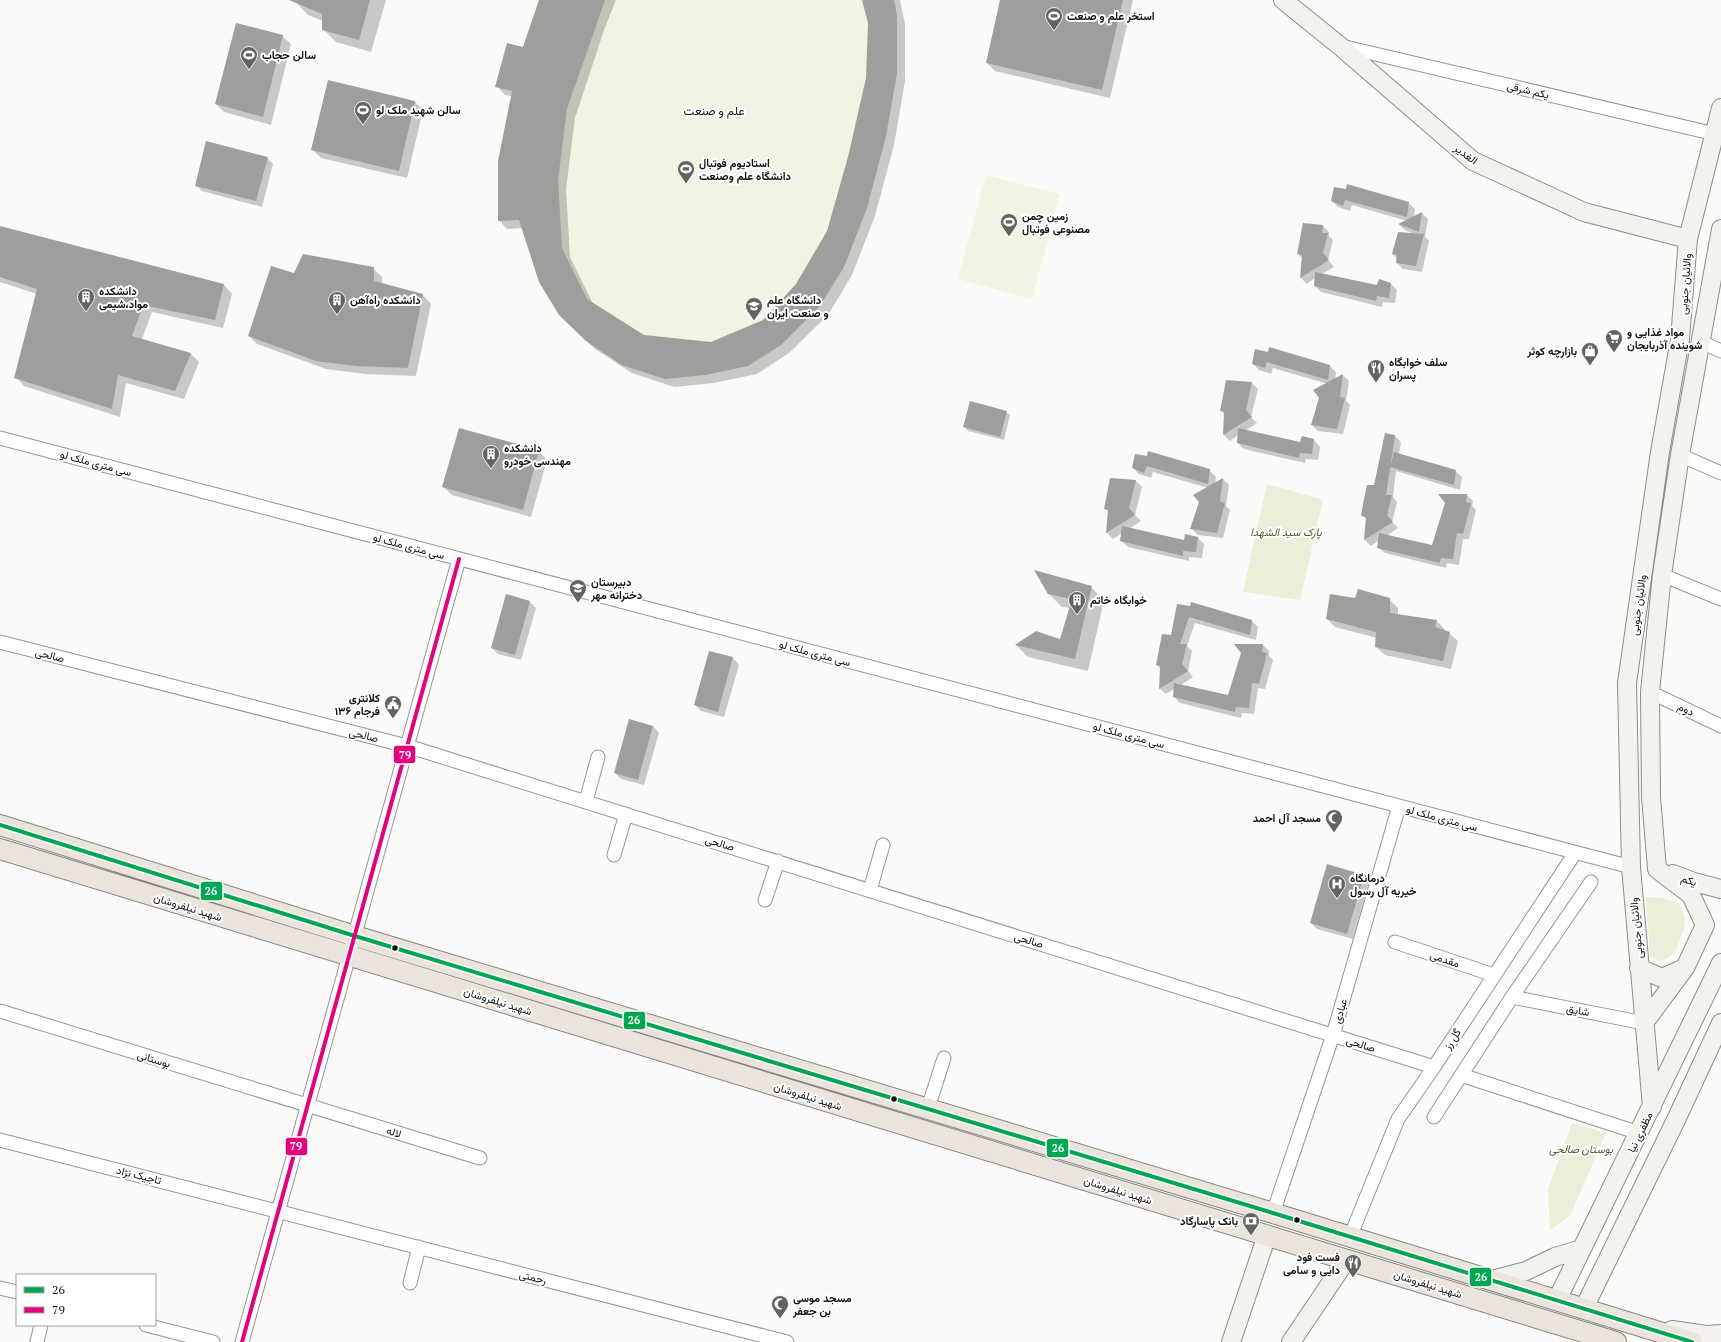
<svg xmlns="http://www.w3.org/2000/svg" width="1721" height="1342" font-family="'PT Serif',Vazirmatn,serif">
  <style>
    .green { fill: #ebefda }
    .pitch { fill: #f3f3e4 }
    .shadow { fill: #0003 }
    .building { fill: #a09e9c }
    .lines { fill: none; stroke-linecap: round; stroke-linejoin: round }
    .minor-casing { stroke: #979695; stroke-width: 15 }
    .secondary-casing { stroke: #8d8d8c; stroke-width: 20 }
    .primary-casing { stroke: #848382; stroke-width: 22 }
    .minor { stroke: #fffefe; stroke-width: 13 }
    .secondary { stroke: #f4f2ed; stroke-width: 18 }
    .primary { stroke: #ebe4dd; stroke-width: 20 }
    .bus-1-casing { stroke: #fff; stroke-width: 7 }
    .bus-2-casing { stroke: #fff; stroke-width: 7 }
    .bus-1 { stroke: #00a651; stroke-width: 4 }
    .bus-2 { stroke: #e5007d; stroke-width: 4 }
    .bus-dot { fill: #111; stroke: #fff; stroke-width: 1.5 }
    .labels { text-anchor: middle; stroke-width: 4; stroke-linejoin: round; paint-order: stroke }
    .poi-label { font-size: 11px; font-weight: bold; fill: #111; stroke: #fff; text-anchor: start }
    .street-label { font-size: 11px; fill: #111; stroke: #fff }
    .park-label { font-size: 11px; font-style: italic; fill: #416228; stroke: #fff }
    .neighbourhood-label { font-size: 12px; fill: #111; stroke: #fff }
    .line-badge { stroke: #fff; stroke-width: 1.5 }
    .badge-label { font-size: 11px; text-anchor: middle; font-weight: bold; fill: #fff }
  </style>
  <rect width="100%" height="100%" fill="#fcfaf8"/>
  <!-- green -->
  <path class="green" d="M1267,484l56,16 -23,100 -57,-8z
    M1646,897l16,1 17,5 6,15 -1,11 -8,21 -6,7 -10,4 -10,-4z
    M1572,1123l34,10 -36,83 -20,14 -2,-41z"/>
  <!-- pitch -->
  <path class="pitch" d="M539,0h355l3,15v58l-11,63 -19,72 -23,59 -25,40 -38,38 -33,21 -43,9 -40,4 -43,-14 -36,-24 -27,-26 -20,-33 -20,-62 -21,1v-60l11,-57 19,4 19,-66 -21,-6z
    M986,175l74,19 -28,105 -74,-20z"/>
  <!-- shadow -->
  <path class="shadow" d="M294,0h92l-15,52 -35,-10 -13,-13v-8l-15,-6z
    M540,0h76l-12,30 -29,88 -9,71 4,68 23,47 50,32 68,7 52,-22 34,-36 31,-54 21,-73 18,-80 2,-55 -6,-23h37l5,24v57l-11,64 -19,71 -23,59 -24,40 -39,38 -32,21 -43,9 -40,4 -42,-14 -37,-24 -35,-34 -37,-87 -16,1 -8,-9 13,-124 -7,-1 -8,-9 26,-38z
    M1001,0h132l-23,98 -115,-27 -8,-8z
    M282,36l9,8 -20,81 -47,-13 -8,-8z
    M329,81l86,21 8,8 -16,68 -86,-20 -9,-9z
    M267,158l6,6 -11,43 -60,-16 -6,-6z
    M1335,188l73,15 7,6 -1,8 8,-4 6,6 -3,18 4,4 -7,31 -19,-3 -6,-6v-4l-4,-5 21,-20 -9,-4 -6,-5 8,-4 -55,-16 -2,6 -12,-4 -6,-6z
    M1304,224l19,2 6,6v4l4,4 -5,20 6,7 -12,7 56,13 1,-7 12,4 6,6 -2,13 -12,-1 -1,5 -61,-15 -6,-6v-8l-8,6 -6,-6 1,-20 -4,-4z
    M0,228l224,57 8,9 -9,34 -71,-16 -10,27 49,15 8,8 -15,37 -58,-16 -6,34 -96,-31 -8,-9 21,-83 -37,-12z
    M373,268l9,9v7l41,11 8,9 -15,72 -51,-2 -39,-5 -69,-25 -8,-8 45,-62z
    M1256,350l74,16 6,6 -1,8 8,-5 6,6 -3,20 4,4 -7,29 -25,-3 -6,-6 16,-41 -55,-16 -2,6 -12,-4 -6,-6z
    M1227,381l25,2 6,6 -7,28 6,6 -12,8 56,12 1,-6 12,3 6,7 -2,13 -12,-1 -1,4 -61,-14 -6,-6v-8l-8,6 -6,-6 1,-21 -4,-4z
    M1006,412l4,3 -6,25 -36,-9 -4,-4z
    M460,429l79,22 8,9 -16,57 -79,-22 -9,-8z
    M1394,435l7,7 -2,12 56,17 7,6 -2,13 -64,-19 -3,26 4,5 -5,20 6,6 -12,8 46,10 35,-51 6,6 -1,5 4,4 -7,29h-6l-4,26 -12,-2 -1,5 -61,-15 -7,-6 1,-7 -8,6 -6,-6 1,-21 -4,-4 13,-28z
    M1136,455l73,15 7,7 -1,7 8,-5 6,6 -3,21 4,4 -7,28 -25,-3 -6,-6 16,-41 -55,-16 -2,6 -12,-4 -6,-6z
    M1110,479l26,2 6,6 -7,28 6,6 -12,8 55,12 14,-3 6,6 -2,14 -13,-1v4l-61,-14 -7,-6 1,-8 -9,6 -6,-6 2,-20 -4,-5z
    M1091,587l13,13 -16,71 -60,-14 -12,-12 45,-5 10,-32 -9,-1 -13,-13z
    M1389,599l9,9v7l39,6 8,9v1l4,2 9,8 -7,28 -66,-14 -9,-8 1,-9 -42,-11 -8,-8 28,-19z
    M530,602l6,6 -15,52 -23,-6 -6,-6z
    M1178,605l74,16 6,6 -2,13 -61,-17 -8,23 5,5 -4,20 5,6 -12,8 48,11 13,-44 -6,-7h27l6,6v5l4,4 -8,29 -7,-1 -4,26 -12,-1 -1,5 -61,-15 -6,-6v-8l-8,5 -6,-5 1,-20 -4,-4 14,-29z
    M710,652l23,6 6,7 -15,52 -23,-6 -6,-6z
    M653,726l6,7 -15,52 -23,-6 -6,-6z
    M1363,876l6,6 -16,57 -36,-10 -6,-6z"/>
  <!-- building -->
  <path class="building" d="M289,0h81l-11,40 -37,-10v-16z
    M539,0h66l-38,109 -9,71 4,68 25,51 57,36 67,7 52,-22 33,-36 31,-53 21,-74 18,-79 2,-55 -6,-23h32l3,15v58l-11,63 -19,72 -23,59 -25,40 -38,38 -33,21 -43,9 -40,4 -43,-14 -36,-24 -27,-26 -20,-33 -20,-62 -21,1v-60l14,-70 -17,-4 12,-44 16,4z
    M1000,0h123l-21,90 -116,-27z
    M236,23l47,12 -20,82 -48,-13z
    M328,80l87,21 -16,70 -88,-21z
    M206,141l62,16 -12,44 -61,-15z
    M1347,184l62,18 -2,15 -62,-17 -2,6 -12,-5 3,-14 12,2z
    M1422,212l-3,20 -21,-8z
    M1303,223l20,2 -1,8h6l-5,20 6,7 -29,18 2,-23 -5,-1z
    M0,226l224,58 -9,36 -72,-15 -11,31 59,17 -16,38 -57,-16 -6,34 -98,-31 23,-89 -37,-12z
    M1398,232l26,2 -8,32 -20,-3 1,-8 -5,-1z
    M303,254l71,13v14l49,13 -15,74 -52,-2 -40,-5 -68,-25 23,-70 23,7z
    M1315,272l62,13 2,-6 12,4 -2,15 -12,-2 -1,5 -62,-15z
    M1269,347l61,18 -2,15 -61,-18 -2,6 -13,-4 3,-15 13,3z
    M1343,374l-3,23 5,1 -8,31 -26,-4 8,-27 -6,-8z
    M1226,380l26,2 -6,28 6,7 -29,18 1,-23 -4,-1z
    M970,401l37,10 -7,26 -37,-10z
    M459,428l80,22 -16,60 -81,-23z
    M1238,428l62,14 2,-6 12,3 -2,15 -12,-1 -1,5 -62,-15z
    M1385,433l10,2 -9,60h6l-5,20 6,7 -29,18 2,-23 -5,-1 2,-12 4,-19h7z
    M1148,451l62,18 -2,15 -61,-18 -3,7 -12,-5 3,-14 12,2z
    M1394,452l62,18 -2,15 -64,-18z
    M1110,478l26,2 -7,28 6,7 -29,18 2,-23 -4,-1z
    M1223,478l-3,23 5,2 -8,30 -27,-4 9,-27 -6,-7z
    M1438,494h29l-1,8 5,1 -8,31 -6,-1 -4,26 -12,-1 -1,5 -63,-15 2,-15 53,12 13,-42z
    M1122,526l62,14 1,-6 13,3 -2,15 -13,-1v5l-63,-15z
    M1034,570l58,16 -17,73 -60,-14 21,-14 24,8 12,-40 -24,-5z
    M1358,589l32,9v15l47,7 -2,7 15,5 -7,29 -68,-14 1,-15 -50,-13 4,-25 25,4z
    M506,594l24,7 -15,54 -24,-7z
    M1191,602l61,18 -2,15 -61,-18 -9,27h7l-5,20 6,7 -29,18 1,-23 -4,-1 6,-31 9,1 6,-31 13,2z
    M1234,644h29l-1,8 5,1 -8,31 -7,-1 -3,25 -13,-1 -1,5 -62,-15 1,-14 54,12 13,-42z
    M709,651l24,6 -15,55 -24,-7z
    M629,719l24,7 -15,54 -24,-7z
    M1327,864l37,11 -17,59 -37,-11z"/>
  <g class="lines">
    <defs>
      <path id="minor" d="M1341,46l374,88
        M1701,342l20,9
        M0,438l1631,429
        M1680,455l41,18
        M1662,575l59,24
        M0,642l407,104 1027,321
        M1650,692l71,34
        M586,801l12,-44
        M614,855l12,-41
        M870,890l13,-45
        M765,900l13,-39
        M1395,942l99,33
        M1512,997l132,26
        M0,1011l480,147
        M1461,1075l178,58
        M928,1108l16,-50
        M1434,1117l78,-120 79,-115
        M0,1140l787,202
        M1273,1213l60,-178 66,-229
        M1350,1237l48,-118 36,-52 141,-214
        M410,1283l9,-36
        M0,1288l17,4
        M146,1325l67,17
        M37,1342l4,-17
        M242,1342l217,-783"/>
      <path id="secondary" d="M1283,0l57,46 133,115 111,51 104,27
        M1657,869l-6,-72 -1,-105 12,-117 18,-120 41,-226
        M1673,874l21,8 27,7
        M1639,968l23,10 23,-10 20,-43 -14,-30 -34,-26
        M1644,1023l40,-54
        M1652,1107l-21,-240 -4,-184 33,-231 20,-113 8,-100 33,-131
        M1492,1280l34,-9 29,-14 27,-8
        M1557,1300l164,-337
        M1584,1308l91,-186 46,-99
        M1672,1330l34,5 15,-1
        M1231,1342l36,-107
        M1291,1342l56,-83"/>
      <path id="primary" d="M0,825l355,111 918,277 419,129
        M0,849l1616,493"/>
    </defs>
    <!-- minor casing -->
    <use href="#minor" class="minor-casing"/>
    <!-- secondary casing -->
    <use href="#secondary" class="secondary-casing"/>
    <!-- primary casing -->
    <use href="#primary" class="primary-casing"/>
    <!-- minor -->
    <use href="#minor" class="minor"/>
    <!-- secondary -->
    <use href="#secondary" class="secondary"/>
    <!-- primary -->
    <use href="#primary" class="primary"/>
    <defs>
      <path id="bus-1" d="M0,825l355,111 918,277 419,129"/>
      <path id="bus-2" d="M242,1342l217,-783"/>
    </defs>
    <!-- bus-1 casing -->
    <use href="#bus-1" class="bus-1-casing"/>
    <!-- bus-2 casing -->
    <use href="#bus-2" class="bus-2-casing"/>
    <!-- bus-1 -->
    <use href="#bus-1" class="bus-1"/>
    <!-- bus-2 -->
    <use href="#bus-2" class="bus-2"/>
  </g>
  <!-- icons -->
  <defs>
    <symbol id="stadium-pin" viewBox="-11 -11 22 30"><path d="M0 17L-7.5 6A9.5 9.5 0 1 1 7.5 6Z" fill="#636362" stroke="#fff"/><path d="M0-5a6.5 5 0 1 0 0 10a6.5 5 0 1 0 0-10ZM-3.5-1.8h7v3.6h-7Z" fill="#fff"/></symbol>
    <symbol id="building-pin" viewBox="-11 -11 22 30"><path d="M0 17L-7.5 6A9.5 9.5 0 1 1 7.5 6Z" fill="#636362" stroke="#fff"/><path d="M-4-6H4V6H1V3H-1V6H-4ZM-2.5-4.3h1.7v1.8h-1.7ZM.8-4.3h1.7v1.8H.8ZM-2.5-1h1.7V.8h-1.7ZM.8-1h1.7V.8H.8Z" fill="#fff"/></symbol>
    <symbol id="university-pin" viewBox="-11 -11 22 30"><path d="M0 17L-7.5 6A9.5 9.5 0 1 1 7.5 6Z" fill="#636362" stroke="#fff"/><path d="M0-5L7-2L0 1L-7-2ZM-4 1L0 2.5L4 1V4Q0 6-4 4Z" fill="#fff"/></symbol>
    <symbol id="supermarket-pin" viewBox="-11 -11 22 30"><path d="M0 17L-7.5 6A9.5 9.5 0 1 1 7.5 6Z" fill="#636362" stroke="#fff"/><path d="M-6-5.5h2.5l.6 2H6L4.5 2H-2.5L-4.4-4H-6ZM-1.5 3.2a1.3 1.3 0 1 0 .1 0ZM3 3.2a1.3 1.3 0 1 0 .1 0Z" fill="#fff"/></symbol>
    <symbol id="shop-pin" viewBox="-11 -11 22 30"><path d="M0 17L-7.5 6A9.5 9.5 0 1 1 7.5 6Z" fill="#636362" stroke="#fff"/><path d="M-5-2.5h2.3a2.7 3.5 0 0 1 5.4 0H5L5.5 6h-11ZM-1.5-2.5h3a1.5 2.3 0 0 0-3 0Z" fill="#fff"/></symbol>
    <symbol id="restaurant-pin" viewBox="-11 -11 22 30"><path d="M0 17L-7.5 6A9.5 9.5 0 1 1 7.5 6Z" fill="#636362" stroke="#fff"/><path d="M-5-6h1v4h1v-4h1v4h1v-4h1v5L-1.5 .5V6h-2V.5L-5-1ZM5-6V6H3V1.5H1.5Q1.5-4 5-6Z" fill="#fff"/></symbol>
    <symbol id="school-pin" viewBox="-11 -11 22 30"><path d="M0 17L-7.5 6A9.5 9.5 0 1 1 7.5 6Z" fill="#636362" stroke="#fff"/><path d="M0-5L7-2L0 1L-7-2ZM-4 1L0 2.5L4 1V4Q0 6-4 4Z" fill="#fff"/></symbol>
    <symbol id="civic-pin" viewBox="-11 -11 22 30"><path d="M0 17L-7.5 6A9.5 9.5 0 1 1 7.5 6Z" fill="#636362" stroke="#fff"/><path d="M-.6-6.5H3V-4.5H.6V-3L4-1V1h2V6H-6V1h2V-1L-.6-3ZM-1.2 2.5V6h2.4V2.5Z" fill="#fff"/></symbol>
    <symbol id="mosque-pin" viewBox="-11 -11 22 30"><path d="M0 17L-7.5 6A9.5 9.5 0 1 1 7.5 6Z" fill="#636362" stroke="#fff"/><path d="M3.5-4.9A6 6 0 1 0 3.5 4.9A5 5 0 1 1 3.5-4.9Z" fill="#fff"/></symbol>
    <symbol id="hospital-pin" viewBox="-11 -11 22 30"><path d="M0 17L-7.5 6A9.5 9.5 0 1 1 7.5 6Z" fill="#636362" stroke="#fff"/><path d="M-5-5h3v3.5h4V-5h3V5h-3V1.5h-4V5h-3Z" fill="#fff"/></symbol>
    <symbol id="bank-pin" viewBox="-11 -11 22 30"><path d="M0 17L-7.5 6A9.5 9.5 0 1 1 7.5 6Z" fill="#636362" stroke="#fff"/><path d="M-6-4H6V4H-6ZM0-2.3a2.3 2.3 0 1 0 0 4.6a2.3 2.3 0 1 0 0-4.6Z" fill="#fff"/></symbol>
  </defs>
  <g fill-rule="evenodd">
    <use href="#stadium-pin" x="1044" y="6" width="20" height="27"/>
    <use href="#stadium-pin" x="239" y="45" width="20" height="27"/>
    <use href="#stadium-pin" x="353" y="100" width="20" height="27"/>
    <use href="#stadium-pin" x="676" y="159" width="20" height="27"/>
    <use href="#stadium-pin" x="999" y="212" width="20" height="27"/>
    <use href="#building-pin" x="76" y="287" width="20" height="27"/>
    <use href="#building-pin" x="327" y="290" width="20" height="27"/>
    <use href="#university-pin" x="744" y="296" width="20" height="27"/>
    <use href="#supermarket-pin" x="1604" y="328" width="20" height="27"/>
    <use href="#shop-pin" x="1580" y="341" width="20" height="27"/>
    <use href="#restaurant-pin" x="1366" y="358" width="20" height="27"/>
    <use href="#building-pin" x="481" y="444" width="20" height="27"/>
    <use href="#school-pin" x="568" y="578" width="20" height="27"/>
    <use href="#building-pin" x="1067" y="590" width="20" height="27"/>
    <use href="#civic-pin" x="383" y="694" width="20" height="27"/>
    <use href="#mosque-pin" x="1324" y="808" width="20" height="27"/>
    <use href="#hospital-pin" x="1327" y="874" width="20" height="27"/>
    <use href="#bank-pin" x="1241" y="1211" width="20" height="27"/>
    <use href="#restaurant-pin" x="1343" y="1253" width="20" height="27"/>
    <use href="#mosque-pin" x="770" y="1294" width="20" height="27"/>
  </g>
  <!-- markers -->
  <g class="bus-dot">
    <circle cx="395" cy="948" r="3.5"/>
    <circle cx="894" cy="1099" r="3.5"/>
    <circle cx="1297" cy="1220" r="3.5"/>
  </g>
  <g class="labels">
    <!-- poi labels -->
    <g class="poi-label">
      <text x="1067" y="20">استخر علم و صنعت</text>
      <text x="262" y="59">سالن حجاب</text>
      <text x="376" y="114">سالن شهید ملک لو</text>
      <text x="699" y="167">استادیوم فوتبال<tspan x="699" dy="13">دانشگاه علم وصنعت</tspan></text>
      <text x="1022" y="220">زمین چمن<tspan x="1022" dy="13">مصنوعی فوتبال</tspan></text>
      <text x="99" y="295">دانشکده<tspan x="99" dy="13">مواد،شیمی</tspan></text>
      <text x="350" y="304">دانشکده راه‌آهن</text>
      <text x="767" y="304">دانشگاه علم<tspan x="767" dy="13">و صنعت ایران</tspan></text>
      <text x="1627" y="336">مواد غذایی و<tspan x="1627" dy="13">شوینده آذربایجان</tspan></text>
      <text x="1577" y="355" text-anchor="end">بازارچه کوثر</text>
      <text x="1389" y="366">سلف خوابگاه<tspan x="1389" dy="13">پسران</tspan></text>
      <text x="504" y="452">دانشکده<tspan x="504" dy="13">مهندسی خودرو</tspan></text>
      <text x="591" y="586">دبیرستان<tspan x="591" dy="13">دخترانه مهر</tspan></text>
      <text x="1090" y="604">خوابگاه خاتم</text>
      <text x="380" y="702" text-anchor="end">کلانتری<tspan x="380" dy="13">۱۳۶ فرجام</tspan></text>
      <text x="1321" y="822" text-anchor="end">مسجد آل احمد</text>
      <text x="1350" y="882">درمانگاه<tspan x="1350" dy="13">خیریه آل رسول</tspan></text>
      <text x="1238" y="1225" text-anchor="end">بانک پاسارگاد</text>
      <text x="1340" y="1261" text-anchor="end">فست فود<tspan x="1340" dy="13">دایی و سامی</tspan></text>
      <text x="793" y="1302">مسجد موسی<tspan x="793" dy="13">بن جعفر</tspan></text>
    </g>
    <!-- street labels -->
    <g class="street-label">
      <text transform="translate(1528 90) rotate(13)" y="4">یکم شرقی</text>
      <text transform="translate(1466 154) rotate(37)" y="4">الغدیر</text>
      <text transform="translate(1685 284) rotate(-86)" y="4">والائیان جنوبی</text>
      <text transform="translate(96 463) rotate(15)" y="4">سی متری ملک لو</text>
      <text transform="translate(409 546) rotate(15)" y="4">سی متری ملک لو</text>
      <text transform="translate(1638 605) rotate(-82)" y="4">والائیان جنوبی</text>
      <text transform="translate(815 653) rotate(15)" y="4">سی متری ملک لو</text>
      <text transform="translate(50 655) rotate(14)" y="4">صالحی</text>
      <text transform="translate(1686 709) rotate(26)" y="4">دوم</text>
      <text transform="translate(364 735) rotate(14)" y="4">صالحی</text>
      <text transform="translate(1129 735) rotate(15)" y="4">سی متری ملک لو</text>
      <text transform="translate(1442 818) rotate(15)" y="4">سی متری ملک لو</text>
      <text transform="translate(720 843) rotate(17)" y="4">صالحی</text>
      <text transform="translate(1689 880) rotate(18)" y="4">یکم</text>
      <text transform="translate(188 907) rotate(17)" y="4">شهید نیلفروشان</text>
      <text transform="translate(1636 928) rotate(-95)" y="4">والائیان جنوبی</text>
      <text transform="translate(1029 940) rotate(17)" y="4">صالحی</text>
      <text transform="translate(1445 959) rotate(19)" y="4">مقدمی</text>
      <text transform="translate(498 1001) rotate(17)" y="4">شهید نیلفروشان</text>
      <text transform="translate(1578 1010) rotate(11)" y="4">شایق</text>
      <text transform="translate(1340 1011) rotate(-74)" y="4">عبادی</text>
      <text transform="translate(1452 1039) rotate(-57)" y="4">گل رز</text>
      <text transform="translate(1361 1044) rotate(18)" y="4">صالحی</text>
      <text transform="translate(154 1059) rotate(17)" y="4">بوستانی</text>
      <text transform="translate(808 1096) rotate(17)" y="4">شهید نیلفروشان</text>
      <text transform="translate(394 1132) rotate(17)" y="4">لاله</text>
      <text transform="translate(1640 1132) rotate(-64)" y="4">مظفری نیا</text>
      <text transform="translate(139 1175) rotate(14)" y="4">تاجیک نژاد</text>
      <text transform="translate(1118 1190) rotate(17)" y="4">شهید نیلفروشان</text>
      <text transform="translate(533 1277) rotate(14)" y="4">رحمتی</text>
      <text transform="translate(1428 1284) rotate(17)" y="4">شهید نیلفروشان</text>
    </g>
    <!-- park labels -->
    <g class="park-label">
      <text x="1286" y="536">پارک سید الشهدا</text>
      <text x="1581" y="1153">بوستان صالحی</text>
    </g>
    <!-- neighbourhood labels -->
    <g class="neighbourhood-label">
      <text x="714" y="115">علم و صنعت</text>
    </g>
  </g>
  <g class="line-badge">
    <rect x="393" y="745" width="23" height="19" rx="4" fill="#e5007d"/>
    <rect x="200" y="881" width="23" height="20" rx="4" fill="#00a651"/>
    <rect x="623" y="1011" width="23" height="19" rx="4" fill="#00a651"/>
    <rect x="285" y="1137" width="23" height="19" rx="4" fill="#e5007d"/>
    <rect x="1046" y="1138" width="23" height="20" rx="4" fill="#00a651"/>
    <rect x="1469" y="1267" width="23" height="20" rx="4" fill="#00a651"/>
  </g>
  <g class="badge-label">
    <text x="405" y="759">79</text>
    <text x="211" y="895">26</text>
    <text x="634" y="1024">26</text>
    <text x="296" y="1150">79</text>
    <text x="1058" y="1152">26</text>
    <text x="1481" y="1281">26</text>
  </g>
  <!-- legend -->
  <rect x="16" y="1274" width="140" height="52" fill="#ffffff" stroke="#a0a0a0"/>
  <rect x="24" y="1287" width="20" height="6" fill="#00a651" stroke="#a0a0a0"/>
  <text x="52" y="1294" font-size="12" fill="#111111">26</text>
  <rect x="24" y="1307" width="20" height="6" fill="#e5007d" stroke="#a0a0a0"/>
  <text x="52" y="1314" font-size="12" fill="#111111">79</text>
</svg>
